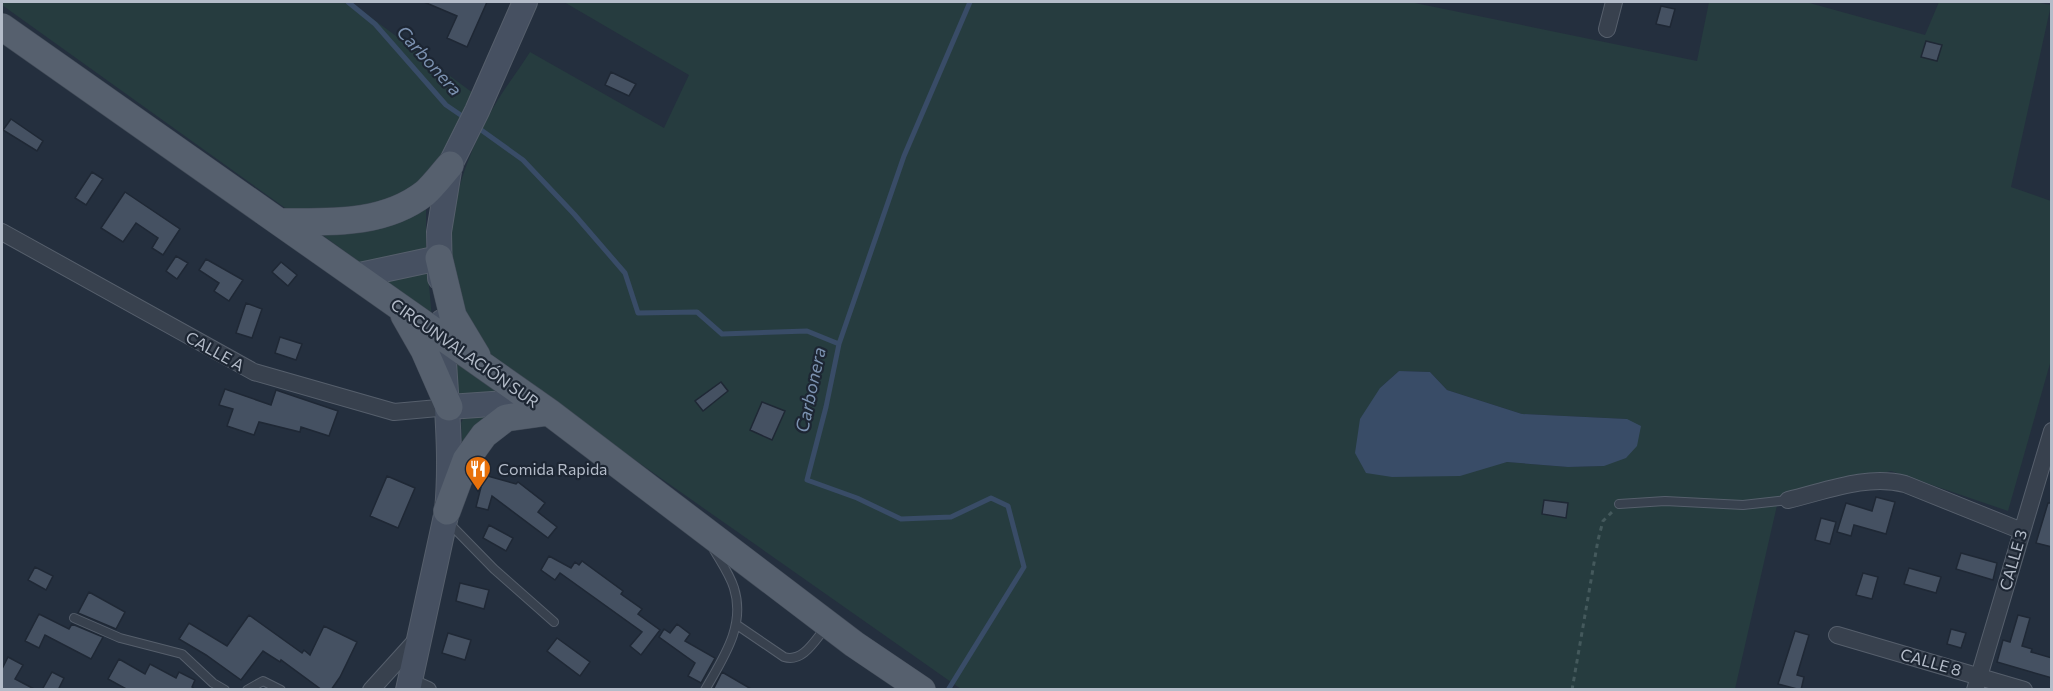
<svg xmlns="http://www.w3.org/2000/svg" width="2053" height="691" font-family="Commissioner,sans-serif">
  <style>
    .green { fill: #263c3f; fill-rule: evenodd }
    .water { fill: #394c67 }
    .lines { fill: none; stroke-linecap: round; stroke-linejoin: round }
    .stream { stroke: #394c67; stroke-width: 5 }
    .building { fill: #455162; stroke: #1f2835; stroke-width: 1.5 }
    .lane-casing { stroke: #565f6c; stroke-width: 10 }
    .street-casing { stroke: #565f6c; stroke-width: 18 }
    .secondary-casing { stroke: #565f6c; stroke-width: 26 }
    .primary-casing { stroke: #414a57; stroke-width: 28 }
    .path { stroke: #44595c; stroke-width: 3; stroke-dasharray: 4.5 4.5; stroke-linecap: butt }
    .lane { stroke: #38414e; stroke-width: 8 }
    .street { stroke: #38414e; stroke-width: 16 }
    .secondary { stroke: #465061; stroke-width: 24 }
    .primary { stroke: #56606e; stroke-width: 27 }
    .labels { text-anchor: middle; stroke-width: 4.5; stroke-linejoin: round; paint-order: stroke }
    .street-label { font-size: 16px; fill: #b4bcc9; stroke: #1d2633 }
    .poi-label { font-size: 16px; fill: #b4bcc9; stroke: #1d2633; text-anchor: start }
    .water-label { font-size: 18px; font-style: italic; fill: #7c92b1; stroke: #1d2633 }
  </style>
  <rect width="100%" height="100%" fill="#242f3e"/>
  <!-- green -->
  <path class="green" d="M2,2h348l123,91 -17,41 -24,36 -27,25 -35,12 -82,3 -286,-205z
    M564,2h846l287,59 12,-59h97l119,33 14,-33h96l16,3 -40,182 40,14v159l-43,151 -117,-40 -113,30 -43,188h-774l-474,-333c-9,-17 -22,-35 -28,-53 -22,-65 1,-135 33,-193 11,-20 26,-39 38,-58l134,76 25,-53zM1399,371l31,1 17,18 75,24 105,5 -23,47 -36,1 -61,-5 -22,5 -93,10 -12,-89z
    M426,204v51l-61,11 -44,-32z
    M428,273l4,46 -51,-36z
    M454,358l50,35 -46,4z
    M506,412l-43,40 -2,-29 4,-8z"/>
  <!-- water -->
  <path class="water" d="M1399,371l31,1 17,18 75,24 105,5 14,7 -4,20 -11,12 -22,8 -36,1 -61,-5 -47,14 -68,1 -26,-4 -11,-20 5,-34 20,-31z"/>
  <g class="lines">
    <!-- stream -->
    <path class="stream" d="M348,2l27,22 71,81 19,13
      M477,127l46,33 51,54 51,59 13,40 59,-1 25,22 85,-3 32,13 -13,63 -19,73 50,18 44,21 50,-2 40,-19 17,8 16,61 -76,123
      M839,344l65,-188 66,-154"/>
  </g>
  <!-- building -->
  <path class="building" d="M424,2h63l-20,45 -20,-9 10,-22z
    M1661,6l14,3 -5,18 -14,-3z
    M1926,41l16,4 -5,16 -16,-4z
    M611,72l25,12 -7,12 -24,-11z
    M11,119l32,22 -6,10 -34,-21z
    M92,172l11,7 -17,26 -11,-7z
    M125,192l55,37 -17,26 -11,-7 6,-10 -22,-15 -13,19 -22,-14z
    M176,256l12,7 -11,16 -11,-8z
    M206,259l37,21 -14,21 -15,-10 5,-8 -20,-13z
    M281,262l16,13 -9,11 -16,-14z
    M246,303l16,6 -10,29 -16,-5z
    M280,337l22,7 -6,16 -21,-7z
    M721,382l7,9 -25,20 -8,-10z
    M225,389l46,16 5,-15 62,21 -9,25 -28,-9 -1,5 -41,-10 -5,13 -27,-9 6,-17 -14,-4z
    M762,402l23,9 -13,29 -22,-10z
    M484,475l32,9 2,-2 27,21 -7,9 19,15 -9,11 -56,-42 -4,14 -12,-3z
    M387,476l28,12 -17,40 -28,-12z
    M1876,497l19,5 -9,32 -32,-9 -3,11 -14,-4 9,-29 26,8z
    M1544,500l24,3 -2,15 -24,-4z
    M2048,503h4v44l-16,-4z
    M1821,518l15,4 -6,22 -15,-4z
    M489,525l24,13 -7,13 -23,-13z
    M1961,553l36,10 -4,17 -37,-11z
    M549,556l22,12 4,-6 4,3 3,-4 41,30 -2,3 21,15 -4,5 22,16 -19,25 -11,-9 12,-14 -82,-59 -5,7 -14,-10z
    M35,567l18,9 -7,14 -18,-10z
    M1909,568l32,9 -5,16 -32,-9z
    M1863,573l15,4 -6,22 -16,-4z
    M460,583l29,7 -5,19 -28,-8z
    M89,592l36,20 -9,17 -38,-16z
    M39,614l30,15 3,-5 31,13 -12,22 -46,-24 -6,13 -14,-7z
    M249,615l53,38 2,-3 6,5 14,-29 33,16 -17,35 -9,13h-9l-41,-30 -1,2 -17,-11 -22,29 -35,-25 -27,-16 10,-16 38,23z
    M2018,615l12,3 -8,28 10,3 -1,3 21,6v20l-55,-16 6,-22 7,2z
    M677,624l13,10 -5,7 30,17 -14,25 -13,-7 7,-13 -36,-26 5,-8 6,4z
    M1951,629l15,4 -5,15 -14,-4z
    M1795,631l14,4 -12,40 7,2 -3,13 -23,-6z
    M448,633l23,7 -6,20 -23,-7z
    M557,638l33,24 -10,14 -33,-25z
    M8,657l15,8 -8,14 21,11h-34v-21z
    M119,659l26,15 5,-10 26,14 3,-6 16,8 -3,7 4,3h-68l-20,-11z
    M52,672l12,6 -6,12h-16z
    M722,672l31,18h-40z"/>
  <g class="lines">
    <defs>
      <path id="lane" d="M1619,504l46,-3 78,4 45,-5
        M448,522l46,47 60,53
        M74,618l46,20 62,16 31,29 12,7
        M737,625l47,32c19,6 31,-17 42,-30
        M247,690l16,-9 18,9
        M705,690c18,-32 41,-64 29,-102 -4,-13 -13,-26 -20,-38"/>
      <path id="street" d="M1607,29l7,-27
        M2,232l252,140 140,40 55,-5
        M1788,500c38,-9 79,-26 117,-16l117,47
        M1837,635l187,55
        M410,682l18,8
        M371,690l48,-53
        M1975,690l77,-259"/>
      <path id="secondary" d="M355,276l84,-18
        M440,278l-1,-46 11,-67 27,-54 48,-109
        M449,407l86,-6
        M408,690l39,-179c6,-65 -3,-125 -5,-189"/>
      <path id="primary" d="M2,27l547,385 305,232 68,46
        M281,222c50,0 103,3 144,-29 9,-8 17,-19 25,-28
        M439,258l14,58 24,40
        M404,315l20,35 25,57
        M447,511l19,-51 18,-25 22,-17 43,-6"/>
    </defs>
    <!-- lane casing -->
    <use href="#lane" class="lane-casing"/>
    <!-- street casing -->
    <use href="#street" class="street-casing"/>
    <!-- secondary casing -->
    <use href="#secondary" class="secondary-casing"/>
    <!-- primary casing -->
    <use href="#primary" class="primary-casing"/>
    <!-- path -->
    <path class="path" d="M1572,690l26,-150 5,-19 9,-9"/>
    <!-- lane -->
    <use href="#lane" class="lane"/>
    <!-- street -->
    <use href="#street" class="street"/>
    <!-- secondary -->
    <use href="#secondary" class="secondary"/>
    <!-- primary -->
    <use href="#primary" class="primary"/>
  </g>
  <!-- icons -->
  <defs>
    <symbol id="restaurant-pin" viewBox="-11 -11 22 30"><path d="M0 17L-7.5 6A9.5 9.5 0 1 1 7.5 6Z" fill="#e8710a" stroke="#1d2633"/><path d="M-5-6h1v4h1v-4h1v4h1v-4h1v5L-1.5 .5V6h-2V.5L-5-1ZM5-6V6H3V1.5H1.5Q1.5-4 5-6Z" fill="#fff"/></symbol>
  </defs>
  <g fill-rule="evenodd">
    <use href="#restaurant-pin" x="463" y="454" width="30" height="40"/>
  </g>
  <g class="labels">
    <!-- street labels -->
    <g class="street-label">
      <text transform="translate(215 351) rotate(29)" y="6">CALLE A</text>
      <text transform="translate(465 353) rotate(35)" y="6">CIRCUNVALACIÓN SUR</text>
      <text transform="translate(2013 560) rotate(-74)" y="6">CALLE 3</text>
      <text transform="translate(1931 662) rotate(16)" y="6">CALLE 8</text>
    </g>
    <!-- poi labels -->
    <g class="poi-label">
      <text x="498" y="475">Comida Rapida</text>
    </g>
    <!-- water labels -->
    <g class="water-label">
      <text transform="translate(429 61) rotate(48)" y="6">Carbonera</text>
      <text transform="translate(811 390) rotate(-78)" y="6">Carbonera</text>
    </g>
  </g>
  <!-- border -->
  <rect width="2053" height="691" fill="none" stroke="#b4bcc9" stroke-width="6"/>
</svg>
